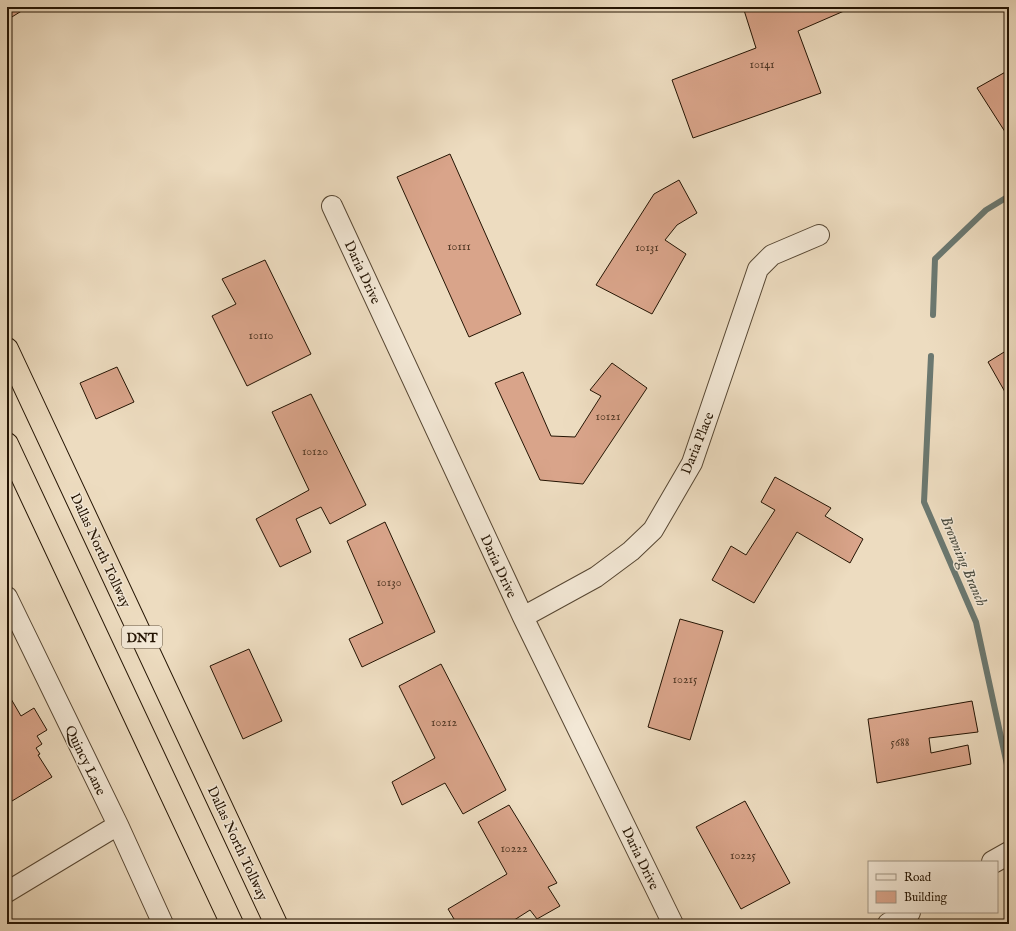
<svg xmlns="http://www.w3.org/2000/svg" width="1016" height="931" font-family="'IM FELL English',serif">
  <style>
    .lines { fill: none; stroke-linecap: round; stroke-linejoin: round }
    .stream { stroke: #6b7870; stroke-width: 6 }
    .building { fill: #d9a48a; stroke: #241403 }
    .minor-casing { stroke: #564632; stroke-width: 22 }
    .tertiary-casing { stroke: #564632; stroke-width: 24 }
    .motorway-casing { stroke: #241403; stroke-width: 24 }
    .minor { stroke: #f3e8d6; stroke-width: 20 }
    .tertiary { stroke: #f3e8d6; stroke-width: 22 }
    .motorway { stroke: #eddcc0; stroke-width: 22 }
    .labels { text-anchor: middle; stroke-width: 3; stroke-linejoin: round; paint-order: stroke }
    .number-label { font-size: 12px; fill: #513825 }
    .shield { fill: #f3e8d6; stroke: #625442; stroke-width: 1 }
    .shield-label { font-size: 13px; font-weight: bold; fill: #241403 }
    .street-label { font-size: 14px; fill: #241403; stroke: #f3e8d6 }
    .water-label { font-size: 15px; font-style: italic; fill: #4d4e42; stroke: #f3e8d6 }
  </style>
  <rect width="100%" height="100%" fill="#eddcc0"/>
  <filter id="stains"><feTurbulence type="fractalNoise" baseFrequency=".005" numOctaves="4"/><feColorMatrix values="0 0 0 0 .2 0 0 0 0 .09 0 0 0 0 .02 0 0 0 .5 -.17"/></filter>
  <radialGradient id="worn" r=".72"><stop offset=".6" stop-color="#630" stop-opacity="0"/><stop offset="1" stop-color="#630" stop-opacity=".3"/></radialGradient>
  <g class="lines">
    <!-- stream -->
    <path class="stream" d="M933,315l2,-56 51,-49 23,-14
      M931,356l-7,146 52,120 33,152"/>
  </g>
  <!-- building -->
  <path class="building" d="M7,7h21l-21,13z
    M743,7h99l2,4 -46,20 23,62 -128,45 -21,-58 84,-32z
    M1009,70v68l-32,-50z
    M450,154l71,160 -52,23 -72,-160z
    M679,180l18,33 -20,12 -12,15 21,14 -34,60 -56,-29 58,-91z
    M265,260l46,94 -64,32 -35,-70 24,-12 -14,-25z
    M1009,349v50l-21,-37z
    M612,363l35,25 -64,96 -43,-4 -45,-97 28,-11 28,64 24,1 26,-41 -11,-6z
    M117,367l17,35 -38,17 -16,-36z
    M311,394l55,111 -36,19 -9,-17 -25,12 15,33 -31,15 -24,-48 53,-29 -37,-78z
    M775,477l56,31 -6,8 38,23 -13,24 -53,-31 -43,71 -42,-23 19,-34 15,9 29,-45 -14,-8z
    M385,522l50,110 -73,35 -13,-28 34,-16 -36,-82z
    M680,619l43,12 -33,109 -42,-13z
    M249,649l33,72 -39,18 -33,-73z
    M441,664l65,126 -43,24 -18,-31 -43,22 -10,-23 43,-24 -36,-72z
    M7,692l14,24 13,-8 13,22 -10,6 5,8 -6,4 4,6 -2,1 14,22 -45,27z
    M972,701l6,31 -49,6 2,15 37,-8 3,19 -94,19 -9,-64z
    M745,801l45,82 -49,26 -45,-82z
    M509,805l48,78 -9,4 12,19 -23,13 -7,-9 -22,14h-51l-9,-15 59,-35 -29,-52z"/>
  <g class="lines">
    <defs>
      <path id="minor" d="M332,206l191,411 150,307
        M7,597l111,228 45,99
        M523,617l73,-40 35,-26 22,-21 39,-67 66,-194 14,-14 47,-20
        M7,892l111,-67"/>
      <path id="tertiary" d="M993,862l16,-9
        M889,924l20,-12"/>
      <path id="motorway" d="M7,349l269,575
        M7,444l225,480"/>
    </defs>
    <!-- minor casing -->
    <use href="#minor" class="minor-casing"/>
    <!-- tertiary casing -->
    <use href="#tertiary" class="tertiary-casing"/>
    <!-- motorway casing -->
    <use href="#motorway" class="motorway-casing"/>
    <!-- minor -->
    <use href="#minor" class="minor"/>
    <!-- tertiary -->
    <use href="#tertiary" class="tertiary"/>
    <!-- motorway -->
    <use href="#motorway" class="motorway"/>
  </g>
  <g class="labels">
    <!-- number labels -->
    <g class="number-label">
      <text x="762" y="68">10141</text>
      <text x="459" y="250">10111</text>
      <text x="647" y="251">10131</text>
      <text x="261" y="339">10110</text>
      <text x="608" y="420">10121</text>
      <text x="315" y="455">10120</text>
      <text x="389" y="586">10130</text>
      <text x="685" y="683">10215</text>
      <text x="444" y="726">10212</text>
      <text x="900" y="746">5688</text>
      <text x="514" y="852">10222</text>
      <text x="743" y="859">10225</text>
    </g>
    <!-- shield labels -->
    <rect class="shield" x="122" y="626" width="40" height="22" rx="3"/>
    <g class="shield-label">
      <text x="142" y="642">DNT</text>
    </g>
    <!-- street labels -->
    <g class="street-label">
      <text transform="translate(363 272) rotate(65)" y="5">Daria Drive</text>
      <text transform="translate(697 443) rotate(-68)" y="5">Daria Place</text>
      <text transform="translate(101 550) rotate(65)" y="5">Dallas North Tollway</text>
      <text transform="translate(499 566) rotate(65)" y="5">Daria Drive</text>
      <text transform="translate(86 760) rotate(64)" y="5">Quincy Lane</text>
      <text transform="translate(238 843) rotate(65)" y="5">Dallas North Tollway</text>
      <text transform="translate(641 858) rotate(64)" y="5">Daria Drive</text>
    </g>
    <!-- water labels -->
    <g class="water-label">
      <text transform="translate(964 561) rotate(67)" y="5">Browning Branch</text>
    </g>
  </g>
  <!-- margin -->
  <rect width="1016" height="931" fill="none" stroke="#eddcc0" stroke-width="24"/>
  <rect x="8" y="8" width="1000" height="915" fill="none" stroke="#241403" stroke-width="2"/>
  <rect x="12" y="12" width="992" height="907" fill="none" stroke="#241403"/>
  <!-- legend -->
  <rect x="868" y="861" width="130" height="52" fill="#f3e8d6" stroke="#a09382"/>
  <rect x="876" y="874" width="20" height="6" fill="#f3e8d6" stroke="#a09382"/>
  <text x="904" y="881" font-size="12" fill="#241403">Road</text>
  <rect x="876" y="891" width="20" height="12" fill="#d9a48a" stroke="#a09382"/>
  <text x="904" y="901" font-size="12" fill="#241403">Building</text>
  <rect width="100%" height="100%" filter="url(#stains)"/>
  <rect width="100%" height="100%" fill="url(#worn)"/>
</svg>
